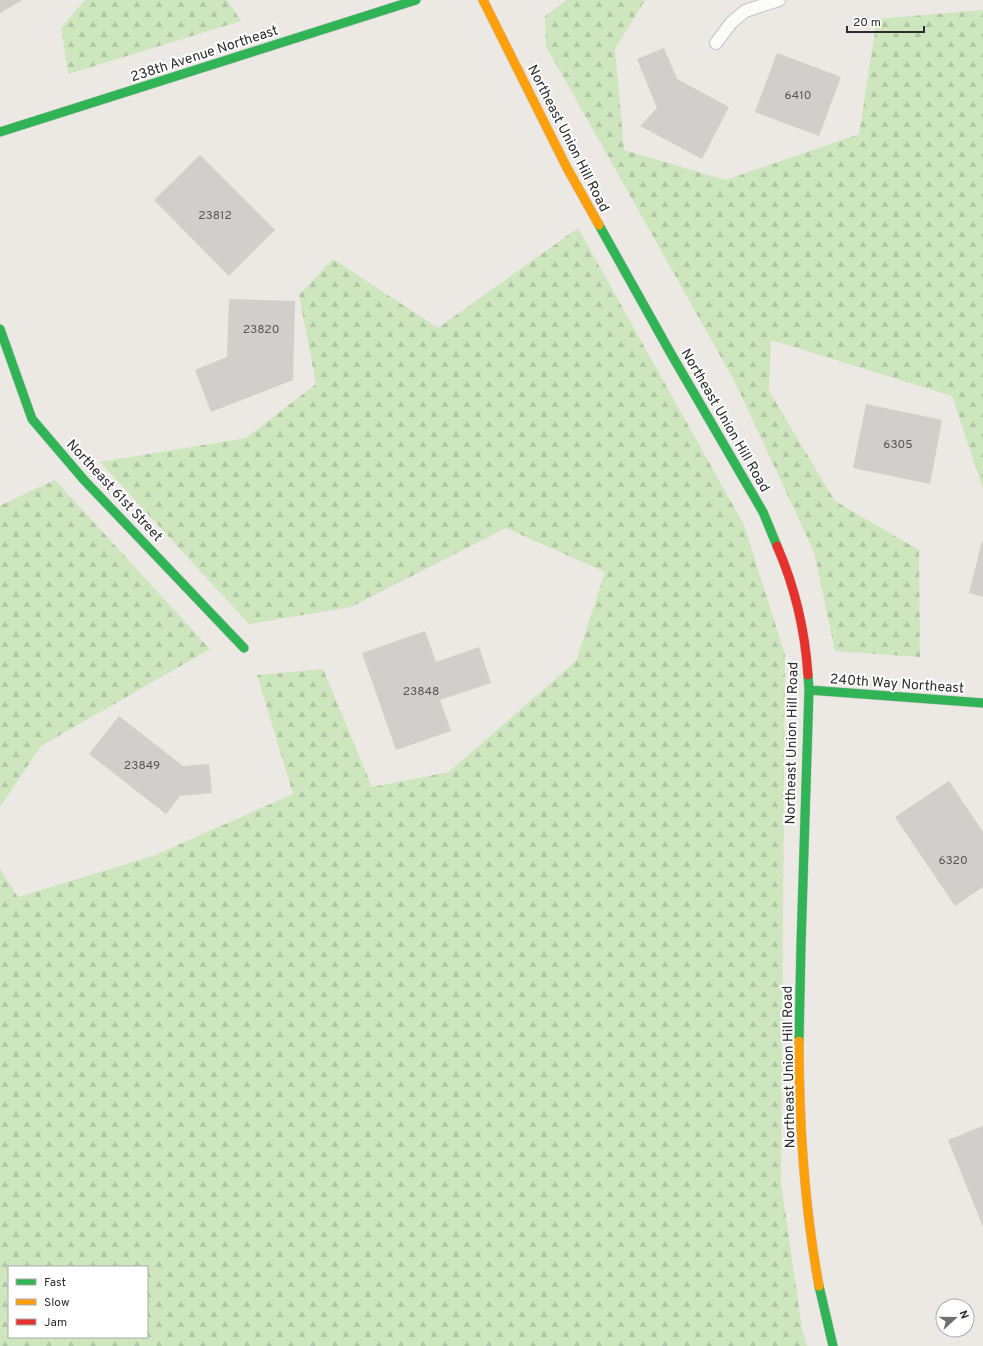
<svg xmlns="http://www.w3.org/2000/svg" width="983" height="1346" font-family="Overpass,sans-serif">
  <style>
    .forest { fill: url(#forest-firs); fill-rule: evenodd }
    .building { fill: #d1cecb }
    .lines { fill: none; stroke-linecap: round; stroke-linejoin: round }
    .lane-casing { stroke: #c5c4c5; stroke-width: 14 }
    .fast-casing { stroke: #c5c4c5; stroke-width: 10 }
    .slow-casing { stroke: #c5c4c5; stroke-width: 10 }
    .jam-casing { stroke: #c5c4c5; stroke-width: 10 }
    .lane { stroke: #fcfcfb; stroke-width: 12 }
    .fast { stroke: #30b455; stroke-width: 9 }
    .slow { stroke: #ff9f0a; stroke-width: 9 }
    .jam { stroke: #e5322d; stroke-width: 9 }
    .labels { text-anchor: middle; stroke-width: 4; stroke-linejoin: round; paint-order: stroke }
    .number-label { font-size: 12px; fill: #585857 }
    .street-label { font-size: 14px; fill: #2e2e2e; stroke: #fff }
  </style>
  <defs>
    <pattern id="forest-firs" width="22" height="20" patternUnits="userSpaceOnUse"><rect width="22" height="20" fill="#cee6be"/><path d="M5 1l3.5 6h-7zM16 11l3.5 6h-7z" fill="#b1c6a4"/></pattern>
  </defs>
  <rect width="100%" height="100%" fill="#ece8e4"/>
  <!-- forest -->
  <path class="forest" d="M85,0h142l14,21 -173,53 -7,-46z
    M567,0h78l-30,49 9,101 102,30 133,-46 18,-115 106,-9v479l-31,-93 -181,-56 -2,51 66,110 84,49 1,107 -85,-6 -21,-99 -78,-168 -190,-338 -1,-30z
    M578,228l166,297 41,130 -4,527 21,146 5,18h-807v-477l18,28 135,-41 140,-62 -36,-119 66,-6 49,118 77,-15 127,-111 29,-89 -99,-44 -155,79 -102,17 -149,-162 146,-24 70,-54 -17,-89 34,-36 105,69zM9,1267h138v70h-138z
    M55,480l155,169 -169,97 -41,61v-300l1,-2z"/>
  <!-- building -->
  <path class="building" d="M0,0h21v1l-21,12z
    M664,48l13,31 52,28 -27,52 -62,-33 17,-18 -20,-49z
    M777,53l64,24 -22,59 -64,-24z
    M200,155l75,75 -46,46 -75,-76z
    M229,299l66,2 -2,79 -82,32 -16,-42 32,-13z
    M866,404l76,16 -12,64 -77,-16z
    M982,541h1v56l-14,-4z
    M425,631l11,31 43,-15 12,36 -51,17 11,31 -55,19 -34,-97z
    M119,716l64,50 26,-2 3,29 -32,3 -14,18 -77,-60z
    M949,781l34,51v55l-28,19 -60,-89z
    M983,1126v101l-35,-87z"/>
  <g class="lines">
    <defs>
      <path id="lane" d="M716,43l15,-20 14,-12 34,-11"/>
      <path id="fast" d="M0,132l416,-132
        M599,225l71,127 93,160 14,34
        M0,329l32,90 52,61 160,168
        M809,690l174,13
        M799,1041l2,-96 8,-255 -1,-15
        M819,1286l14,60"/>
      <path id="slow" d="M483,0l84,168 32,57
        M799,1041c0,82 5,164 20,245"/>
      <path id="jam" d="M777,546c18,41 28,85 31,129"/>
    </defs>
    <!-- lane casing -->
    <use href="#lane" class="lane-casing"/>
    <!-- fast casing -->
    <use href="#fast" class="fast-casing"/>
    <!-- slow casing -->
    <use href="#slow" class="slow-casing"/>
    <!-- jam casing -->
    <use href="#jam" class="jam-casing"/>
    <!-- lane -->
    <use href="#lane" class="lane"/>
    <!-- fast -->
    <use href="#fast" class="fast"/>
    <!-- slow -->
    <use href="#slow" class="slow"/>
    <!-- jam -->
    <use href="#jam" class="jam"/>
  </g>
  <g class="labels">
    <!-- number labels -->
    <g class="number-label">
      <text x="798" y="99">6410</text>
      <text x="215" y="219">23812</text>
      <text x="261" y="333">23820</text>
      <text x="898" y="448">6305</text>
      <text x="421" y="695">23848</text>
      <text x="142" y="769">23849</text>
      <text x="953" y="864">6320</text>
    </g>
    <!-- street labels -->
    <g class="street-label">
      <text transform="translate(204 53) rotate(-18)" y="5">238th Avenue Northeast</text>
      <text transform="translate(569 138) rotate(63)" y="5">Northeast Union Hill Road</text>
      <text transform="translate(726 420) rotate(60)" y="5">Northeast Union Hill Road</text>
      <text transform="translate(115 490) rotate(47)" y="5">Northeast 61st Street</text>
      <text transform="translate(897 683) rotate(4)" y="5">240th Way Northeast</text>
      <text transform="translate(791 743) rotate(-89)" y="5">Northeast Union Hill Road</text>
      <text transform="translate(788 1067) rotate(-91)" y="5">Northeast Union Hill Road</text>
    </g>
  </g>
  <!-- legend -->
  <rect x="8" y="1266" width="140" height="72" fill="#ffffff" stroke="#ababab"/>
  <rect x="16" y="1279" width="20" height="6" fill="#30b455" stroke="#ababab"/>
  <text x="44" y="1286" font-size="12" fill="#2e2e2e">Fast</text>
  <rect x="16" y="1299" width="20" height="6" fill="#ff9f0a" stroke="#ababab"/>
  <text x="44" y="1306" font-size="12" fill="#2e2e2e">Slow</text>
  <rect x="16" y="1319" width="20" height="6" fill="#e5322d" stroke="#ababab"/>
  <text x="44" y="1326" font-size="12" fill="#2e2e2e">Jam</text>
  <!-- north arrow -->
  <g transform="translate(955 1318) rotate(69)"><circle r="19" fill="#ffffff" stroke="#ababab"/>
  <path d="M0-3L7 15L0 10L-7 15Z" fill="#706f6e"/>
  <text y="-6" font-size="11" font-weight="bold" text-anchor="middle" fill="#2e2e2e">N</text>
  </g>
  <!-- scale -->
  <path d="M847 26v6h77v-6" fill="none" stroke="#2e2e2e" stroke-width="2"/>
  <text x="853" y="26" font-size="12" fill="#2e2e2e" stroke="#ffffff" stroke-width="3" paint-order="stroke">20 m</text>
</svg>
